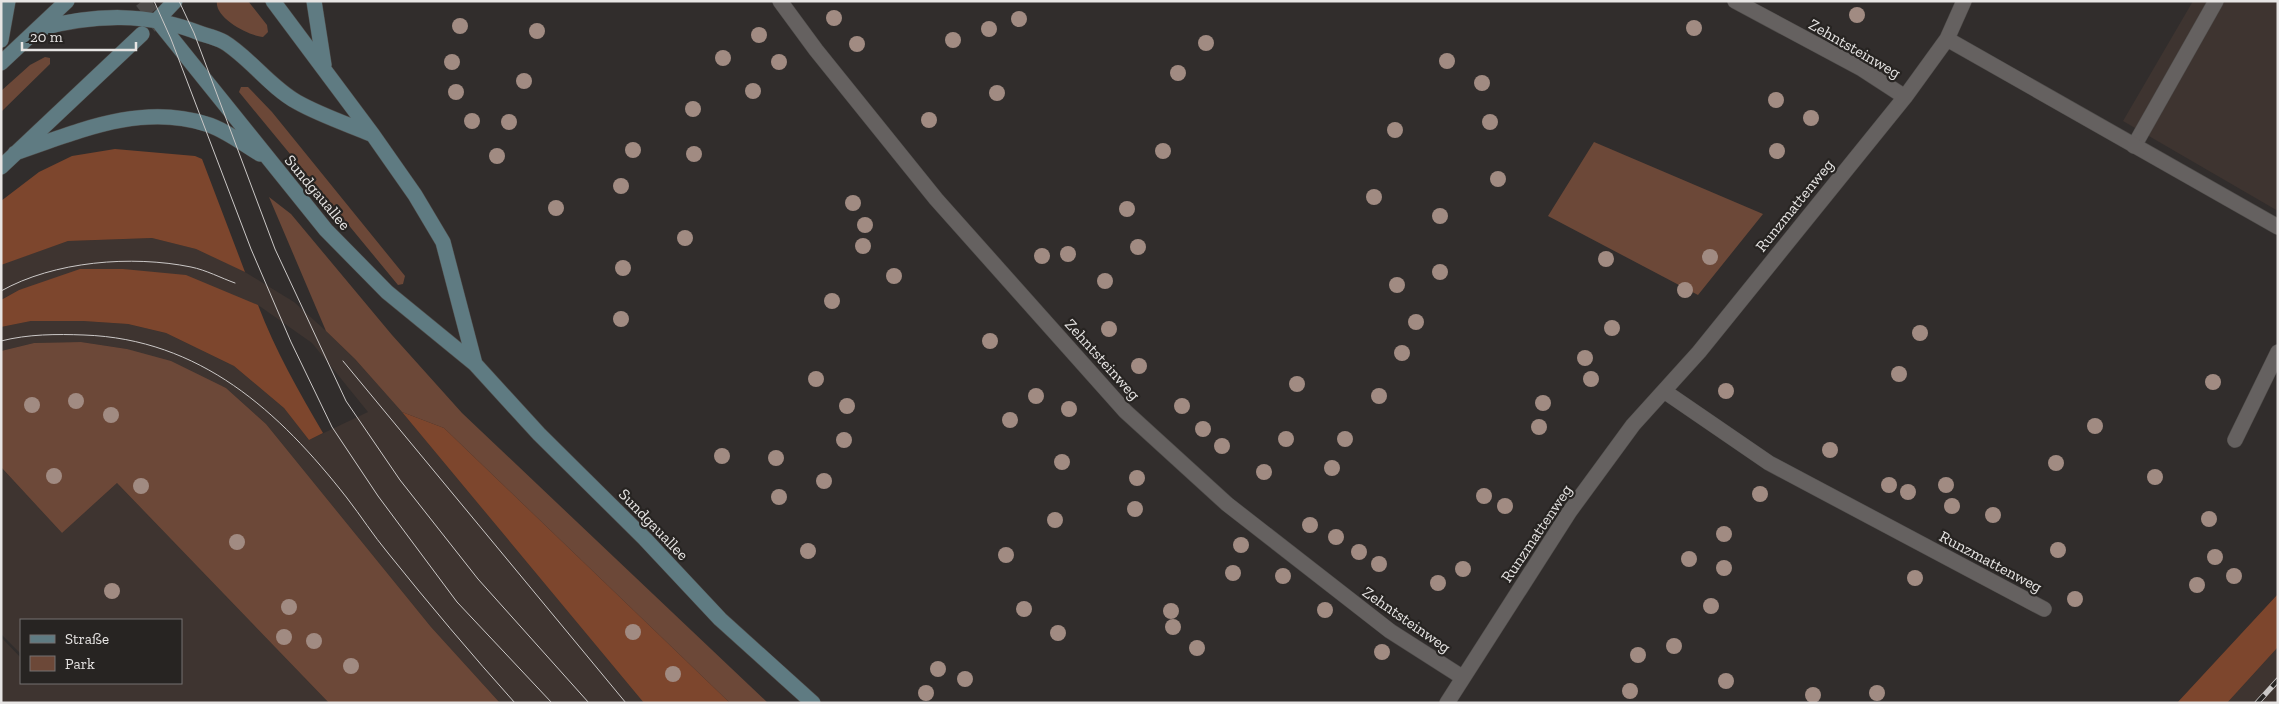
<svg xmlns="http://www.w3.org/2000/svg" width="2279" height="704" font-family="'Zilla Slab',serif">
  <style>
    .built { fill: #3e3430 }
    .green { fill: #6c4838 }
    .forest { fill: #7d462d }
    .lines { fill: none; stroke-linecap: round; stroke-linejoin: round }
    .secondary-tunnel { stroke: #4c4948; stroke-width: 15; stroke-dasharray: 15 8; stroke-linecap: butt }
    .lane-casing { stroke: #4f4c4a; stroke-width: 16 }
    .street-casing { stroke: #4f4c4a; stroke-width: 16 }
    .secondary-casing { stroke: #4f4c4a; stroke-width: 16 }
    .lane { stroke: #656160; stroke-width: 15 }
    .street { stroke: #656160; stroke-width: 15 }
    .secondary { stroke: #5f7b82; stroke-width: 15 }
    .tram { stroke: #cbc8c7; stroke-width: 1 }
    .rail-casing { stroke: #cbc8c7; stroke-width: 5.5 }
    .rail { stroke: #272422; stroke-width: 4; stroke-dasharray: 11; stroke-linecap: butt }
    .tree { fill: #a18b82 }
    .labels { text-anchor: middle; stroke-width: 4.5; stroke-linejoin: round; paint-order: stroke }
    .street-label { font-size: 16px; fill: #e7e5e4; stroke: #272422 }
  </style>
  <rect width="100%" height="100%" fill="#312d2c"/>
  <!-- built -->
  <path class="built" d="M2193,1h85v210l-155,-90z
    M152,238l44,11 44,20 54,33 32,29 29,28 47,53 242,291h-144l-69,-76 -165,-203 -40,-36 -99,-39 -46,-7 -47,1 -33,8v-24l30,-6h52l45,3 38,9 68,33 50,42 25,32 59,-28 -56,-69 -54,-38 -135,-36 -104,21 -18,10v-35l4,-2 63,-22z
    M1,467l61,66 55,-50 212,220h-328v-66l20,21v25h160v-63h-160v34l-20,-20z
    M2278,647v56h-51z"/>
  <!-- green -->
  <path class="green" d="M217,1h31l19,24 1,7 -5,5c-14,-1 -49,-19 -46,-36z
    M45,57l5,1v6l-49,48v-21l29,-26z
    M241,87h7l24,25 133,164 -2,8 -5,1 -159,-193z
    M1594,142l169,72 -65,81 -150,-79z
    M269,197l22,17 101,121 70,78 306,290h-38l-286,-275 -42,-16 -47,-53 -29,-28z
    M81,342l46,7 44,12 55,27 40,36 165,203 69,76h-171l-212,-220 -55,50 -61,-66v-116l33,-8z"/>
  <!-- forest -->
  <path class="forest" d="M115,149l80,7 7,3 43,113 -49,-23 -44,-11 -84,3 -67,24v-64l38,-29 33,-16z
    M80,269h43l63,6 72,30c17,45 41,87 65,128l-14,7 -25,-32 -50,-42 -68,-33 -38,-9 -45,-3h-52l-30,6v-27l18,-10z
    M402,412l42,16 286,275h-86z
    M2278,594v53l-51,56h-50z"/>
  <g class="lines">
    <!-- secondary-tunnel -->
    <path class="secondary-tunnel" d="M142,1l15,19 -7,6"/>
    <defs>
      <path id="lane" d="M2134,146l82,-145
        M2235,440l43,-88"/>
      <path id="street" d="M780,1l36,49 120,149 189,212 102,93 163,127 72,46
        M1735,1l127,68 43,28
        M1947,39l331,188
        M1664,391l105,72 275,146
        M1447,703l123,-192 63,-86 66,-73 206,-255 42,-58 17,-38"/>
      <path id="secondary" d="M273,1l100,134 42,60 28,47 32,122
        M314,1l10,64
        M157,20l169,210 61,62 88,72 64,70 106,105 75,80 93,84
        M157,20l18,-19
        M38,29c56,-15 110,-17 164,5 7,2 15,4 22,8 25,15 46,45 73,60 23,13 50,22 74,32
        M1,40l7,-39
        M1,63l66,-62
        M15,153c62,-21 125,-50 191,-29 18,5 37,20 54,30
        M1,167l141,-133"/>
    </defs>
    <!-- lane casing -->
    <use href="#lane" class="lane-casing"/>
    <!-- street casing -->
    <use href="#street" class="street-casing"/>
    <!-- secondary casing -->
    <use href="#secondary" class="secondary-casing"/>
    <!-- lane -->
    <use href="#lane" class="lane"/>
    <!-- street -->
    <use href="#street" class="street"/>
    <!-- secondary -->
    <use href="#secondary" class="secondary"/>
    <!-- tram -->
    <path class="tram" d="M154,1l17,38 80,210 40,93 41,85 46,69 79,106 95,101
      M179,1l15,32 81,216 71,152 54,79 78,99 111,124
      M1,291c53,-30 131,-36 190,-24 15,3 30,11 44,16
      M1,341c27,-7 56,-7 83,-6 116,4 195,76 263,163 14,18 26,37 41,55 41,51 83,101 127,150
      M343,361l283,342"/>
    <defs>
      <path id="rail" d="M2257,703l21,-23"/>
    </defs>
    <!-- rail casing -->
    <use href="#rail" class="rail-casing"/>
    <!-- rail -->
    <use href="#rail" class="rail"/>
  </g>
  <!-- trees -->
  <g class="tree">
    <circle cx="1857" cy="15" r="8"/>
    <circle cx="834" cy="18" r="8"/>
    <circle cx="1019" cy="19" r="8"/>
    <circle cx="460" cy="26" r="8"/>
    <circle cx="1694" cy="28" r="8"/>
    <circle cx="989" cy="29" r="8"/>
    <circle cx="537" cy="31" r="8"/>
    <circle cx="759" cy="35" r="8"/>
    <circle cx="953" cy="40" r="8"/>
    <circle cx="1206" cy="43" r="8"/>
    <circle cx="857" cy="44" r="8"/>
    <circle cx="723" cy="58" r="8"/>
    <circle cx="1447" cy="61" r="8"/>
    <circle cx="452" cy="62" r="8"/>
    <circle cx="779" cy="62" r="8"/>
    <circle cx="1178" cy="73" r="8"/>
    <circle cx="524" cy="81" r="8"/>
    <circle cx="1482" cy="83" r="8"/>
    <circle cx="753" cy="91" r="8"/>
    <circle cx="456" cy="92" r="8"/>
    <circle cx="997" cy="93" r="8"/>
    <circle cx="1776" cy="100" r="8"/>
    <circle cx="693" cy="109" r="8"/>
    <circle cx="1811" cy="118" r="8"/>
    <circle cx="929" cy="120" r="8"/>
    <circle cx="472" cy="121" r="8"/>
    <circle cx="509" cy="122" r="8"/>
    <circle cx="1490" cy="122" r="8"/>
    <circle cx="1395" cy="130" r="8"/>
    <circle cx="633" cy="150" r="8"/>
    <circle cx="1163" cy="151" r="8"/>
    <circle cx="1777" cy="151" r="8"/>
    <circle cx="694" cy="154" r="8"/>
    <circle cx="497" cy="156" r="8"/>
    <circle cx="1498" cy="179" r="8"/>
    <circle cx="621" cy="186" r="8"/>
    <circle cx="1374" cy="197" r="8"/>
    <circle cx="853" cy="203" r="8"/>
    <circle cx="556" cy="208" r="8"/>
    <circle cx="1127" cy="209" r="8"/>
    <circle cx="1440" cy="216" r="8"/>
    <circle cx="865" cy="225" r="8"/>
    <circle cx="685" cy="238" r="8"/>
    <circle cx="863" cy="246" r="8"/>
    <circle cx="1138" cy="247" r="8"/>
    <circle cx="1068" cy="254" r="8"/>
    <circle cx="1042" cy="256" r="8"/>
    <circle cx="1710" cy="257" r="8"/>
    <circle cx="1606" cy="259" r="8"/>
    <circle cx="623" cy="268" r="8"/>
    <circle cx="1440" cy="272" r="8"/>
    <circle cx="894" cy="276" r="8"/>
    <circle cx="1105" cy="281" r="8"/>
    <circle cx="1397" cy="285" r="8"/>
    <circle cx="1685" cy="290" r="8"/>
    <circle cx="832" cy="301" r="8"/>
    <circle cx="621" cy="319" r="8"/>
    <circle cx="1416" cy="322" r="8"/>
    <circle cx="1612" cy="328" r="8"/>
    <circle cx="1109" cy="329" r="8"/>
    <circle cx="1920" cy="333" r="8"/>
    <circle cx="990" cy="341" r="8"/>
    <circle cx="1402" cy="353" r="8"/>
    <circle cx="1585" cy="358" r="8"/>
    <circle cx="1139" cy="366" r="8"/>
    <circle cx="1899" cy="374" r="8"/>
    <circle cx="816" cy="379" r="8"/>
    <circle cx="1591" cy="379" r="8"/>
    <circle cx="2213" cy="382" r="8"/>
    <circle cx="1297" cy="384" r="8"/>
    <circle cx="1726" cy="391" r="8"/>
    <circle cx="1036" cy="396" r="8"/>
    <circle cx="1379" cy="396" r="8"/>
    <circle cx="76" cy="401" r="8"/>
    <circle cx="1543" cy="403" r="8"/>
    <circle cx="32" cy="405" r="8"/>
    <circle cx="847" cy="406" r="8"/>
    <circle cx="1182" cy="406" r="8"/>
    <circle cx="1069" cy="409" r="8"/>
    <circle cx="111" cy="415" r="8"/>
    <circle cx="1010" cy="420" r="8"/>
    <circle cx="2095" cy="426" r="8"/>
    <circle cx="1539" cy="427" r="8"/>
    <circle cx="1203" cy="429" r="8"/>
    <circle cx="1286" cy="439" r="8"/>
    <circle cx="1345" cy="439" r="8"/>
    <circle cx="844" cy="440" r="8"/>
    <circle cx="1222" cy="446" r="8"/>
    <circle cx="1830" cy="450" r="8"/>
    <circle cx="722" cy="456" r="8"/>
    <circle cx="776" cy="458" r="8"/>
    <circle cx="1062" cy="462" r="8"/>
    <circle cx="2056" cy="463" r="8"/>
    <circle cx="1332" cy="468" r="8"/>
    <circle cx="1264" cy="472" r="8"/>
    <circle cx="54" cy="476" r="8"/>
    <circle cx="2155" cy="477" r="8"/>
    <circle cx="1137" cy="478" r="8"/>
    <circle cx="824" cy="481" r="8"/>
    <circle cx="1889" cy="485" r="8"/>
    <circle cx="1946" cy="485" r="8"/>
    <circle cx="141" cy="486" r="8"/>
    <circle cx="1908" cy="492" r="8"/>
    <circle cx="1760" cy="494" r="8"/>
    <circle cx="1484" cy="496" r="8"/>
    <circle cx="779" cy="497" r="8"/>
    <circle cx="1505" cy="506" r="8"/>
    <circle cx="1952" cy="506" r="8"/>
    <circle cx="1135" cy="509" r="8"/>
    <circle cx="1993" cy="515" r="8"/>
    <circle cx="2209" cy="519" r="8"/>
    <circle cx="1055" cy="520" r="8"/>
    <circle cx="1310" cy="525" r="8"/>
    <circle cx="1724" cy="534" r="8"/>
    <circle cx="1336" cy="537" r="8"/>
    <circle cx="237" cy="542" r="8"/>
    <circle cx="1241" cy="545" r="8"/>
    <circle cx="2058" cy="550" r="8"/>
    <circle cx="808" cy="551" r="8"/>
    <circle cx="1359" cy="552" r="8"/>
    <circle cx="1006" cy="555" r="8"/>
    <circle cx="2215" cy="557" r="8"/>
    <circle cx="1689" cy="559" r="8"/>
    <circle cx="1379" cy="564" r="8"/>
    <circle cx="1724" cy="568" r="8"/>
    <circle cx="1463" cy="569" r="8"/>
    <circle cx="1233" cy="573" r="8"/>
    <circle cx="1283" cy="576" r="8"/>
    <circle cx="2234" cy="576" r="8"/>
    <circle cx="1915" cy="578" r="8"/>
    <circle cx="1438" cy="583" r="8"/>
    <circle cx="2197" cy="585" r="8"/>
    <circle cx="112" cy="591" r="8"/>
    <circle cx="2075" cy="599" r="8"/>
    <circle cx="1711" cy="606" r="8"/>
    <circle cx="289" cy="607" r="8"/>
    <circle cx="1024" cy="609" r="8"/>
    <circle cx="1325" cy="610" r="8"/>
    <circle cx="1171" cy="611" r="8"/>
    <circle cx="1173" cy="627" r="8"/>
    <circle cx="633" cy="632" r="8"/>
    <circle cx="1058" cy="633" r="8"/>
    <circle cx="284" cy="637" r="8"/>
    <circle cx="314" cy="641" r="8"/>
    <circle cx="1674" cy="646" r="8"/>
    <circle cx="1197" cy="648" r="8"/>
    <circle cx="1382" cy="652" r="8"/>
    <circle cx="1638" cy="655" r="8"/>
    <circle cx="351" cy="666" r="8"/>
    <circle cx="938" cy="669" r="8"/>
    <circle cx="673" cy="674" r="8"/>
    <circle cx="965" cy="679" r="8"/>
    <circle cx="1726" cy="681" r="8"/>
    <circle cx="1630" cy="691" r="8"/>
    <circle cx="926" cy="693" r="8"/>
    <circle cx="1877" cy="693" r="8"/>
    <circle cx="1813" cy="695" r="8"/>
  </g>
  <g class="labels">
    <!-- street labels -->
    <g class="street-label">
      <text transform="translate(1855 48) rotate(30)" y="6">Zehntsteinweg</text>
      <text transform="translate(318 192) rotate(50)" y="6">Sundgauallee</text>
      <text transform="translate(1794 205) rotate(-51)" y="6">Runzmattenweg</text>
      <text transform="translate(1103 359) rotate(48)" y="6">Zehntsteinweg</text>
      <text transform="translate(654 524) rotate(46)" y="6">Sundgauallee</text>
      <text transform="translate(1536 533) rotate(-56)" y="6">Runzmattenweg</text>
      <text transform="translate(1991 561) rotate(28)" y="6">Runzmattenweg</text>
      <text transform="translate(1407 619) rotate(35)" y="6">Zehntsteinweg</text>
    </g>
  </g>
  <!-- border -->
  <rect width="2279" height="704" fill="none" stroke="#e7e5e4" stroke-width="5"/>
  <!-- legend -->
  <rect x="20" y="619" width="162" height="65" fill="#272422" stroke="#747170"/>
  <rect x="30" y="635" width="25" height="8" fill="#5f7b82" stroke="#747170"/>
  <text x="65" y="644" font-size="15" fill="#e7e5e4">Straße</text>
  <rect x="30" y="656" width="25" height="15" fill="#6c4838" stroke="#747170"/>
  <text x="65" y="669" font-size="15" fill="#e7e5e4">Park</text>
  <!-- scale -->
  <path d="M22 42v8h114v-8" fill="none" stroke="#e7e5e4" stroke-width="2.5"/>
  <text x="30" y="42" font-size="15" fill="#e7e5e4" stroke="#272422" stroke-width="4" paint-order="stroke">20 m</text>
</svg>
